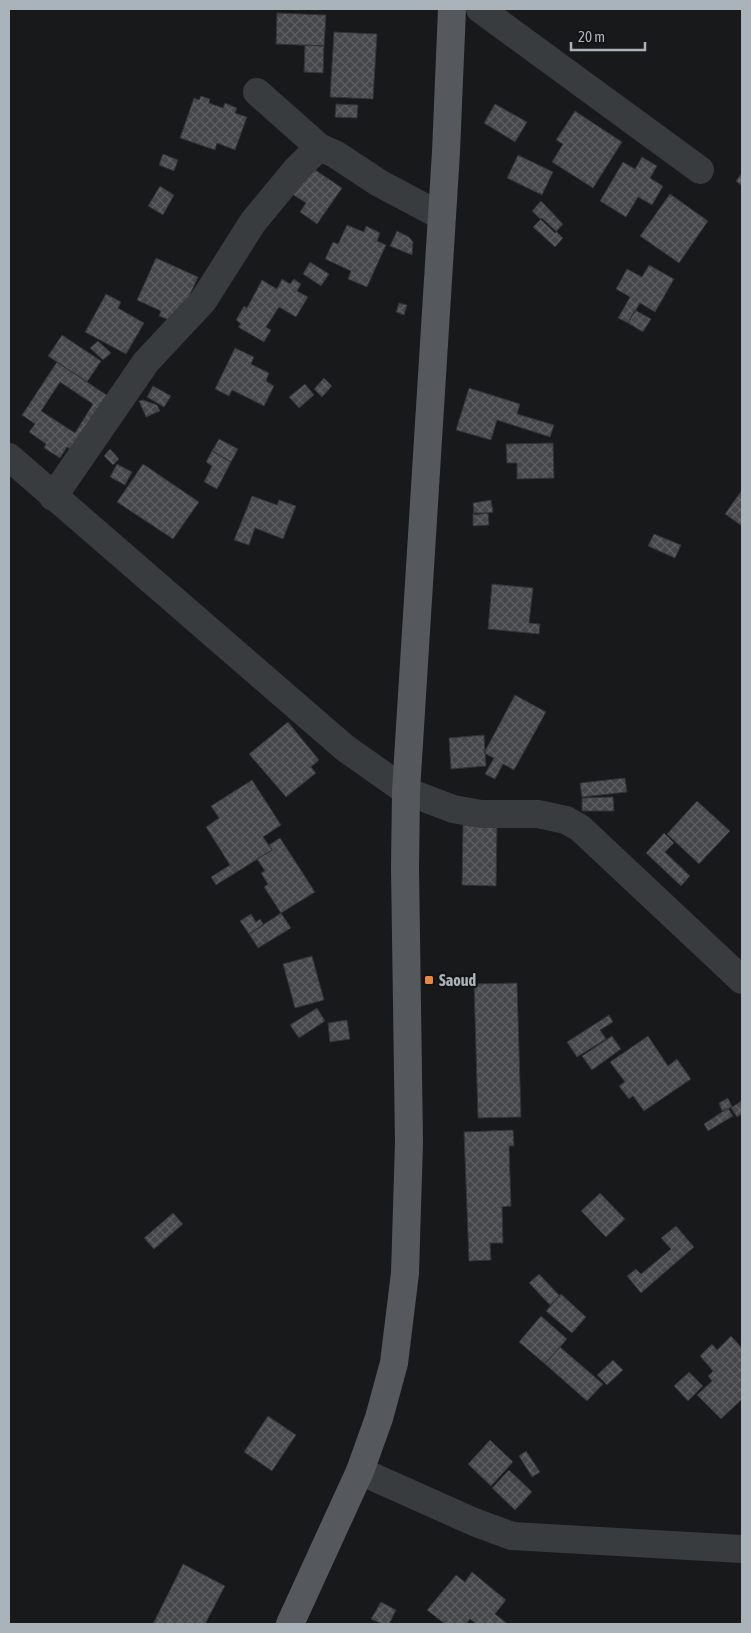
<svg xmlns="http://www.w3.org/2000/svg" width="751" height="1633" font-family="'Asap Condensed',sans-serif">
  <style>
    .building { fill: url(#building-cross-hatch); stroke: #323336; fill-rule: evenodd }
    .lines { fill: none; stroke-linecap: round; stroke-linejoin: round }
    .minor { stroke: #393c3f; stroke-width: 28 }
    .major { stroke: #55595e; stroke-width: 28 }
    .poi-dot { fill: #ed893d; stroke: #131415; stroke-width: 2 }
    .labels { text-anchor: middle; stroke-width: 4.5; stroke-linejoin: round; paint-order: stroke }
    .poi-label { font-size: 16px; font-weight: bold; fill: #abb3ba; stroke: #131415; text-anchor: start }
  </style>
  <defs>
    <pattern id="building-cross-hatch" width="8" height="8" patternUnits="userSpaceOnUse" patternTransform="scale(1.25)"><rect width="8" height="8" fill="#45474a"/><path d="M0 0l8 8M0 8l8-8" fill="none" stroke="#5d5f62"/></pattern>
  </defs>
  <rect width="100%" height="100%" fill="#18191a"/>
  <!-- building -->
  <path class="building" d="M277,13l49,2 -2,31 -48,-2z
    M334,32l43,2 -4,65 -43,-2z
    M305,45l19,1 -1,27 -19,-1z
    M201,96l9,3 -1,4 14,5 2,-5 12,5 -2,5 12,4 -12,33 -18,-7 -2,7 -35,-12 14,-40 5,2z
    M336,104l22,1 -1,13 -22,-1z
    M495,104l32,18 -12,20 -31,-19z
    M575,111l47,31 -29,46 -41,-26 11,-18 -7,-4z
    M163,154l15,6 -4,11 -15,-6z
    M518,155l35,17 -11,23 -35,-17z
    M642,157l15,9 -7,12 13,8 -11,19 -14,-8 -12,20 -26,-16 23,-39 12,7z
    M311,167l31,21 -25,36 -17,-12 6,-9 -14,-9z
    M742,173v13l-6,-5z
    M160,186l14,9 -11,20 -15,-9z
    M670,194l38,27 -29,42 -39,-27z
    M541,201l22,23 -8,9 -23,-22z
    M542,218l21,20 -8,9 -22,-20z
    M347,225l17,7 2,-6 14,7 -3,8 9,4 -19,42 -19,-8 3,-8 -26,-12 8,-17 5,2z
    M397,231l12,6 4,5 -1,13 -22,-9z
    M156,258l42,19 -21,46 -18,-7 2,-5 -24,-11z
    M310,262l19,12 -8,12 -18,-12z
    M649,265l25,14 -19,33 -15,-9 -12,20 -10,-5 12,-21 -14,-8 11,-20 15,8z
    M282,279l8,5 4,-5 7,5 -4,7 11,6 -12,20 -17,-10 -13,20 5,3 -7,12 -26,-15 3,-3 -5,-4 8,-14 3,2 15,-28 15,9z
    M106,294l15,8 -3,6 26,15 -18,31 -41,-22z
    M399,303l8,2 -3,10 -8,-3z
    M635,310l16,9 -8,13 -15,-9z
    M62,335l39,26 -14,21 -39,-26z
    M98,341l13,12 -8,7 -13,-12z
    M235,348l19,9 -3,7 18,9 -3,8 8,5 -10,20 -32,-16 -3,6 -14,-7z
    M57,362l57,38 -36,54 -11,-7 -7,11 -16,-10 2,-4 -17,-12 6,-8 -13,-9zM60,382l33,22 -18,29 -34,-22z
    M324,378l8,8 -10,11 -8,-8z
    M305,384l9,11 -15,13 -10,-11z
    M153,386l18,10 -7,11 -17,-10z
    M469,388l51,16 -3,10 37,11 -4,12 -53,-17 -6,20 -35,-10z
    M143,400l14,5 3,6 -14,6 -7,-16z
    M219,439l19,10 -7,13 -19,-11z
    M553,443l1,35 -37,1v-16h-10l-1,-19z
    M110,449l9,10 -6,6 -9,-9z
    M212,451l19,11 -14,27 -13,-7 8,-16 -6,-4z
    M117,464l15,8 -7,13 -15,-8z
    M143,464l56,38 -26,37 -56,-37z
    M742,490v36l-17,-12z
    M252,496l25,9 2,-5 17,6 -13,33 -28,-11 -6,17 -15,-5z
    M491,500l2,12 -19,3 -1,-12z
    M473,513h15l1,12 -16,1z
    M654,534l27,11 -6,13 -27,-12z
    M492,584l41,4 -4,35 11,1 -1,10 -51,-5z
    M515,695l31,17 -32,58 -11,-6 -8,15 -10,-5 9,-16 -10,-5z
    M288,722l31,38 -8,7 5,6 -30,24 -37,-43z
    M484,735l2,31 -35,3 -2,-31z
    M625,778l2,14 -45,5 -2,-14z
    M252,780l29,45 -18,12 9,13 -56,35 -5,-8 19,-12 -24,-38 13,-9 -8,-12z
    M613,797l1,14h-32v-13z
    M697,801l33,30 -31,33 -32,-30z
    M463,825l34,1 -1,60 -34,-1z
    M664,833l10,10 -9,9 25,24 -9,10 -35,-33z
    M280,838l35,54 -34,21 -17,-26 4,-3 -7,-11 4,-2 -8,-12 15,-9 -3,-5z
    M281,913l10,15 -33,20 -9,-14z
    M251,914l5,8 4,-3 4,6 -15,9 -9,-13z
    M312,956l12,44 -29,8 -12,-44z
    M517,983l4,134 -43,1 -4,-134z
    M317,1008l8,13 -26,17 -9,-13z
    M609,1015l4,7 -13,8 6,9 -29,18 -10,-15z
    M347,1020l3,19 -20,3 -2,-19z
    M612,1036l9,13 -29,21 -10,-14z
    M648,1036l20,30 9,-7 14,20 -47,32 -11,-15 -4,3 -10,-13 6,-4 -15,-20z
    M728,1098l4,9 -10,4 -3,-8z
    M741,1101l1,13 -5,3 -6,-9z
    M728,1108l5,8 -25,15 -4,-7z
    M513,1130l1,16h-5l2,60 -9,1 1,36h-13l1,17 -22,1 -5,-129z
    M600,1193l25,26 -19,18 -25,-26z
    M173,1213l10,11 -29,25 -10,-11z
    M676,1226l18,21 -53,46 -14,-17 9,-7 5,5 30,-25 -10,-11z
    M539,1274l21,22 -10,9 -21,-22z
    M561,1294l25,23 -14,16 -26,-22z
    M541,1316l26,23 -22,25 -26,-22z
    M731,1336l11,12v51l-21,20 -24,-24 15,-14 -4,-5 5,-5 -13,-15 12,-12 5,6z
    M560,1347l43,37 -16,17 -42,-37z
    M613,1360l10,10 -16,15 -10,-10z
    M689,1372l14,14 -15,15 -14,-15z
    M268,1416l28,19 -24,36 -28,-19z
    M490,1440l23,22 -22,24 -23,-22z
    M526,1451l14,21 -8,5 -13,-21z
    M509,1470l23,22 -17,18 -23,-22z
    M183,1564l42,22 -20,38h-52z
    M472,1572l34,28 -11,14 13,10h-32l-6,-5 -4,5h-21l-18,-14 29,-35 9,7z
    M381,1602l15,8 -7,14h-7l-11,-5z"/>
  <g class="lines">
    <!-- minor -->
    <path class="minor" d="M480,9l220,161
      M257,92l62,55
      M9,457l336,291 61,43 47,18 28,5h57l28,6 14,8 162,152
      M53,497l93,-135 57,-61 50,-79 43,-52 23,-23 16,7 44,29 62,33
      M360,1471l114,51 38,14 230,13"/>
    <!-- major -->
    <path class="major" d="M290,1624l70,-153 19,-53 15,-55 11,-90 4,-131 -4,-274 1,-77 40,-639 6,-143"/>
  </g>
  <!-- markers -->
  <rect class="poi-dot" x="424" y="975" width="10" height="10" rx="2.5"/>
  <g class="labels">
    <!-- poi labels -->
    <g class="poi-label">
      <text x="439" y="986">Saoud</text>
    </g>
  </g>
  <!-- border -->
  <rect width="751" height="1633" fill="none" stroke="#abb3ba" stroke-width="20"/>
  <!-- scale -->
  <path d="M571 42v8h74v-8" fill="none" stroke="#abb3ba" stroke-width="2.5"/>
  <text x="578" y="42" font-size="15" fill="#abb3ba" stroke="#131415" stroke-width="4" paint-order="stroke">20 m</text>
</svg>
